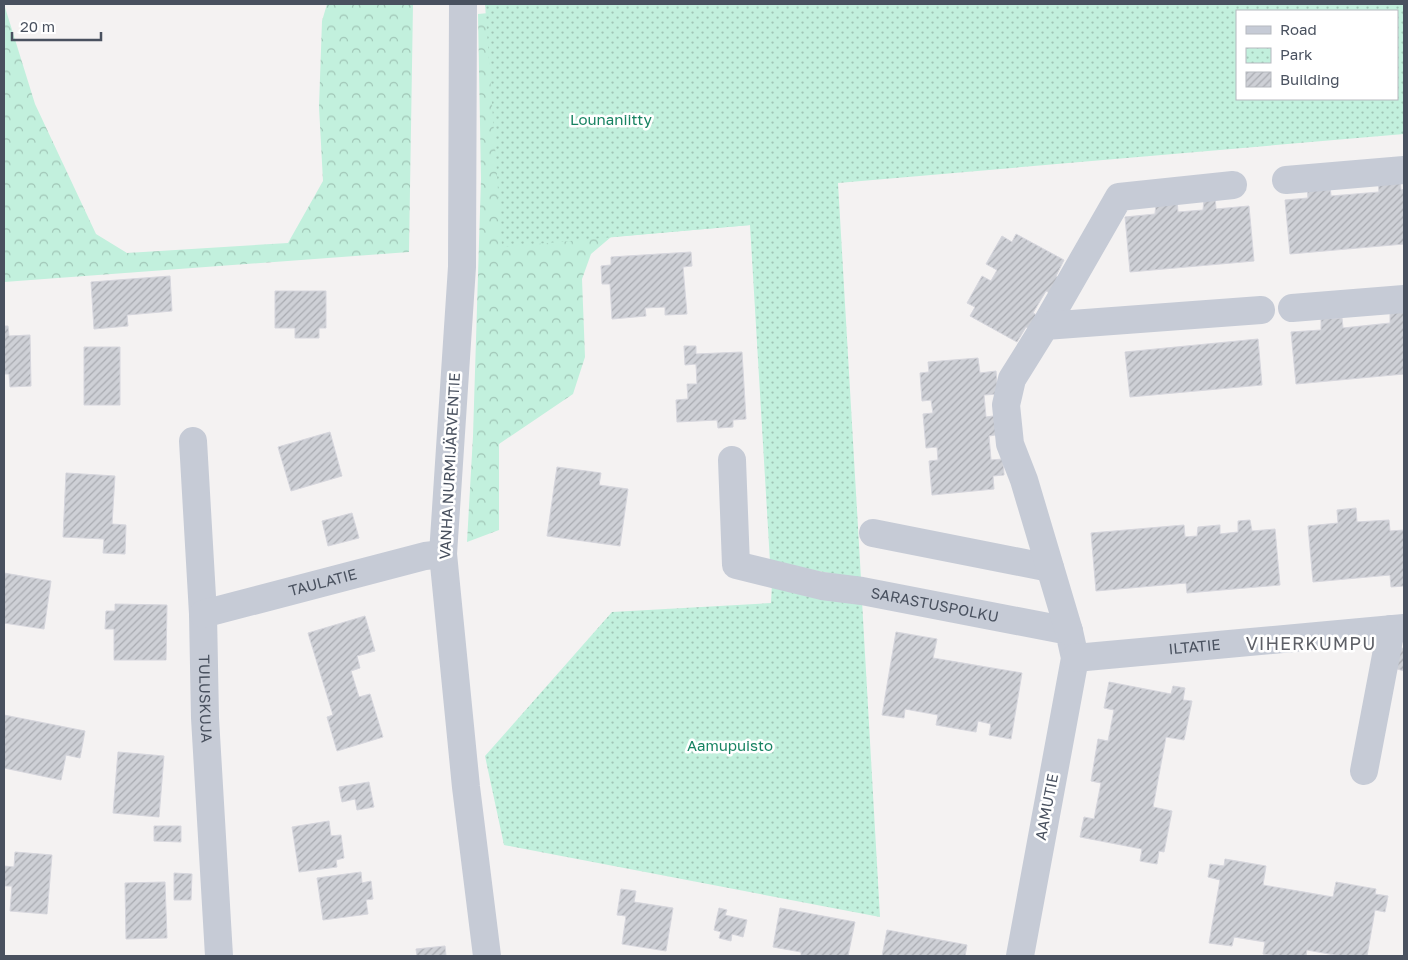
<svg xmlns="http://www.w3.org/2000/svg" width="1408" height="960" font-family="'Golos Text',sans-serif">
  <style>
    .forest { fill: url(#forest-crowns) }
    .park { fill: url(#park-dots); fill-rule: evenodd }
    .building { fill: url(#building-hatch); stroke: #d6d6dd }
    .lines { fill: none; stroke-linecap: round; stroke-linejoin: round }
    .minor { stroke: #c6cbd6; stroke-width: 28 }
    .labels { text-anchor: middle; stroke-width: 5; stroke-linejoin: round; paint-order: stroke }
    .park-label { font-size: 15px; fill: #188362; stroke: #fff }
    .street-label { font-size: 15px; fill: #49515f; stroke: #fff }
    .quarter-label { font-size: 18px; letter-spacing: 1px; fill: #5e6067; stroke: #fff }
  </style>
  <defs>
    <pattern id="forest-crowns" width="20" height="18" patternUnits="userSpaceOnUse" patternTransform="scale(1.25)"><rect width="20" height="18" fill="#c2f0dd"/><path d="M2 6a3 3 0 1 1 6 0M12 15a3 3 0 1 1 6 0" fill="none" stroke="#a0c5b6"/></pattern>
    <pattern id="park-dots" width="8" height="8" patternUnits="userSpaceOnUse" patternTransform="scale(1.25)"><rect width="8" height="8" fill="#c2f0dd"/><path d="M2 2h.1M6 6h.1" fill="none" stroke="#a0c5b6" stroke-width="1.8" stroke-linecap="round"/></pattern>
    <pattern id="building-hatch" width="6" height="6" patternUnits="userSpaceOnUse" patternTransform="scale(1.25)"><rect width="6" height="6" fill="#ced0d6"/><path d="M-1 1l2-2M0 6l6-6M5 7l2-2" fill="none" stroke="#a9abb1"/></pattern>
  </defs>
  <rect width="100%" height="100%" fill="#f4f2f2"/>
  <!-- forest -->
  <path class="forest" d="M4,4l31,100 61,130 31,19 161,-10 35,-62 -4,-74 3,-86 5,-17h86l-4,248 -405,30z
    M500,12l251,213 -140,12 -20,17 -9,25 3,78 -12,37 -74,50v86l-32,12 6,-106 8,-257 -3,-165z"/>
  <!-- park -->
  <path class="park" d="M485,4h919v130l-566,49 23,396 -91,-17 -20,-337 -248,22zM1237,11h160v88h-160z
    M772,583l90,18 18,316 -376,-72 -19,-89 127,-144 159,-9z"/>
  <!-- building -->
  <path class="building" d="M1400,178l1,12 3,-1v55l-114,10 -5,-54 23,-2 -1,-11 23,-2 1,11 48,-4 -1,-12z
    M1215,197l1,12 33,-3 5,55 -124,11 -5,-55 30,-3 1,-11 21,-4 1,13 25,-2 1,-12z
    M1016,234l48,26 -8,16 12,7 -9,15 -13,-7 -13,22 11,6 -8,13 -10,-5 -9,15 -47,-26 5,-9 -8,-4 15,-27 9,5 6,-11 -11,-6 16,-28 10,6z
    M691,252l1,14 -9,1 4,47 -22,1v-8l-20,1 1,8 -34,3 -2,-35h-8l-1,-18 10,-1v-8z
    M170,276l2,35 -45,4 1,11 -34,3 -3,-47z
    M275,291h51v37h-7v10h-24v-10h-20z
    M1404,310v64l-108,10 -5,-52 30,-2v-11l21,-1 1,10 47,-5v-11z
    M4,326h4l1,10 21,-1 1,51 -21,1 -1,-13h-5z
    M1258,339l4,46 -132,12 -5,-45z
    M684,346h12v8l46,-2 4,67 -13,1v7l-15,1 -1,-8 -40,2 -1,-22 12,-1 -1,-15h10l-1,-20 -11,1z
    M84,347h36v58h-36z
    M978,358l2,15 16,-2 2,23 -14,1 2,22 14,-2 2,19 -13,2 2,24 12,-1 1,16 -11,1 1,13 -62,6 -3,-34 9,-1 -1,-13 -11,1 -3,-34 10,-1 -2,-13 -9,1 -2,-28 9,-1 -1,-10z
    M330,432l12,44 -51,15 -13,-44z
    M557,467l44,6 -2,12 29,4 -8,57 -73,-10z
    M66,473l49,3 -3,48 14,1 -1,29 -22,-1 1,-14 -41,-2z
    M1356,508l1,14 32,-2 1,11 14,-1v56l-13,1 -1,-12 -77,7 -5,-56 30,-3 -1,-13z
    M352,513l7,25 -31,8 -6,-25z
    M1250,520l2,11 23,-2 5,56 -93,8 -1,-10 -90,8 -5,-58 93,-8 1,12 12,-1 1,-9 22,-2v9l18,-2v-11z
    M4,573l47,8 -7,48 -40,-6z
    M115,604l52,1 -1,55h-52v-31h-9l1,-18h9z
    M365,616l10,35 -18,5 3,12 -9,3 8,26 11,-3 13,43 -46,14 -10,-34 6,-2 -25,-82z
    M896,632l41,7 -4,19 89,15 -11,66 -22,-4 2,-11 -13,-3 -2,11 -40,-7 2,-10 -33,-6 -1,9 -22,-3z
    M1400,647l4,2v22l-10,-3z
    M1109,682l62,12 2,-8 12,2 -2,12 9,1 -8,39 -18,-3 -13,70 19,4 -8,41 -5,-1 -2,13 -17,-3 2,-12 -62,-12 4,-20 10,2 7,-36 -10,-2 7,-42 10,2 6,-31 -10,-2z
    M4,715l81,16 -5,27 -14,-3 -5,25 -57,-12z
    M118,752l46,4 -5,61 -46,-4z
    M369,782l5,25 -17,3 -2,-11 -13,3 -3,-15z
    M329,821l2,15 10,-1 3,23 -8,2 1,7 -38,5 -7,-45z
    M154,826h27v16l-27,-1z
    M15,852l37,3 -5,59 -37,-3 2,-25h-8v-20l10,1z
    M1225,859l41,7 -3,19 70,12 3,-15 40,7 -1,5 13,2 -3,16 -10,-2 -8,46h-27l-33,-6 -1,6h-29l-14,-2 2,-12 -31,-5 -2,9 -23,-3 11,-63 -12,-3 2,-13 14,2z
    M361,872l1,11 9,-2 2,18 -7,1 2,14 -45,6 -6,-42z
    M174,873l18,1 -1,26h-17z
    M165,882l2,56 -41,1 -1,-56z
    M621,889l15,2 -2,11 39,6 -7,43 -44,-7 4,-28 -9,-1z
    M719,908l8,2 -2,5 22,5 -4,17 -11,-3 -1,7 -12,-3 2,-6 -7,-2z
    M780,908l75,14 -7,34h-47v-4l-28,-5z
    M887,930l80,15 -2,11h-83z
    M445,946l1,10h-29l-1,-7z"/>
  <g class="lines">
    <!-- minor -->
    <g class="minor">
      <path d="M463,4l-1,263 -19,287 23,233 21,169"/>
      <path d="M1286,180l118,-10"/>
      <path d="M1292,308l112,-9"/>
      <path d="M1045,326l74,-129 114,-12"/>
      <path id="s1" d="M193,441l10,173 2,104 14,238"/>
      <path id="s2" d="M732,460l4,105 86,21 40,5 207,40 6,27 -55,298"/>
      <path d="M873,533l177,35"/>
      <path id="s3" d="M203,614l222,-58 18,-2"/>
      <path d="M1069,631l-45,-151 -14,-36 -4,-39 6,-26 33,-53 216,-16"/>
      <path id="s4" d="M1075,658l329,-30"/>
      <path d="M1364,771l27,-142"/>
    </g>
  </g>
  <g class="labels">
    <!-- park labels -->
    <g class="park-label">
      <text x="611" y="125">Lounaniitty</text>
      <text x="730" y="751">Aamupuisto</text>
    </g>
    <!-- street labels -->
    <g class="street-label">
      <text transform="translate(450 466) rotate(-87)" y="5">VANHA NURMIJÄRVENTIE</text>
      <text dy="5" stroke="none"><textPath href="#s3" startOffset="124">TAULATIE</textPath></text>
      <text dy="5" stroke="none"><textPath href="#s2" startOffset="308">SARASTUSPOLKU</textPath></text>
      <text dy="5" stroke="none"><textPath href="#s4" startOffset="120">ILTATIE</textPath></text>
      <text dy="5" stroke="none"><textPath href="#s1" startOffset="258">TULUSKUJA</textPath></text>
      <text transform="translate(1047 807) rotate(-79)" y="5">AAMUTIE</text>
    </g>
    <!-- quarter labels -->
    <g class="quarter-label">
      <text x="1311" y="650">VIHERKUMPU</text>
    </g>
  </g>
  <!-- border -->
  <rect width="1408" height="960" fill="none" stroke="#49515f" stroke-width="10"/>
  <!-- legend -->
  <rect x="1236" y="10" width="162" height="90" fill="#ffffff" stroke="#b6b9bf"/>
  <rect x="1246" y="26" width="25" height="8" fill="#c6cbd6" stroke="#b6b9bf"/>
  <text x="1280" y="35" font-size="15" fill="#49515f">Road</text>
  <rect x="1246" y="48" width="25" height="15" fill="url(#park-dots)" stroke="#b6b9bf"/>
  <text x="1280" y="60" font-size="15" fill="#49515f">Park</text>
  <rect x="1246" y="72" width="25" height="15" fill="url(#building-hatch)" stroke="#b6b9bf"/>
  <text x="1280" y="85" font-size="15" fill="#49515f">Building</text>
  <!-- scale -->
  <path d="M12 32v8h89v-8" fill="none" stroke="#49515f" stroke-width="2.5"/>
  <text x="20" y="32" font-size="15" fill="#49515f" stroke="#ffffff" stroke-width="4" paint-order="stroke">20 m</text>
</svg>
